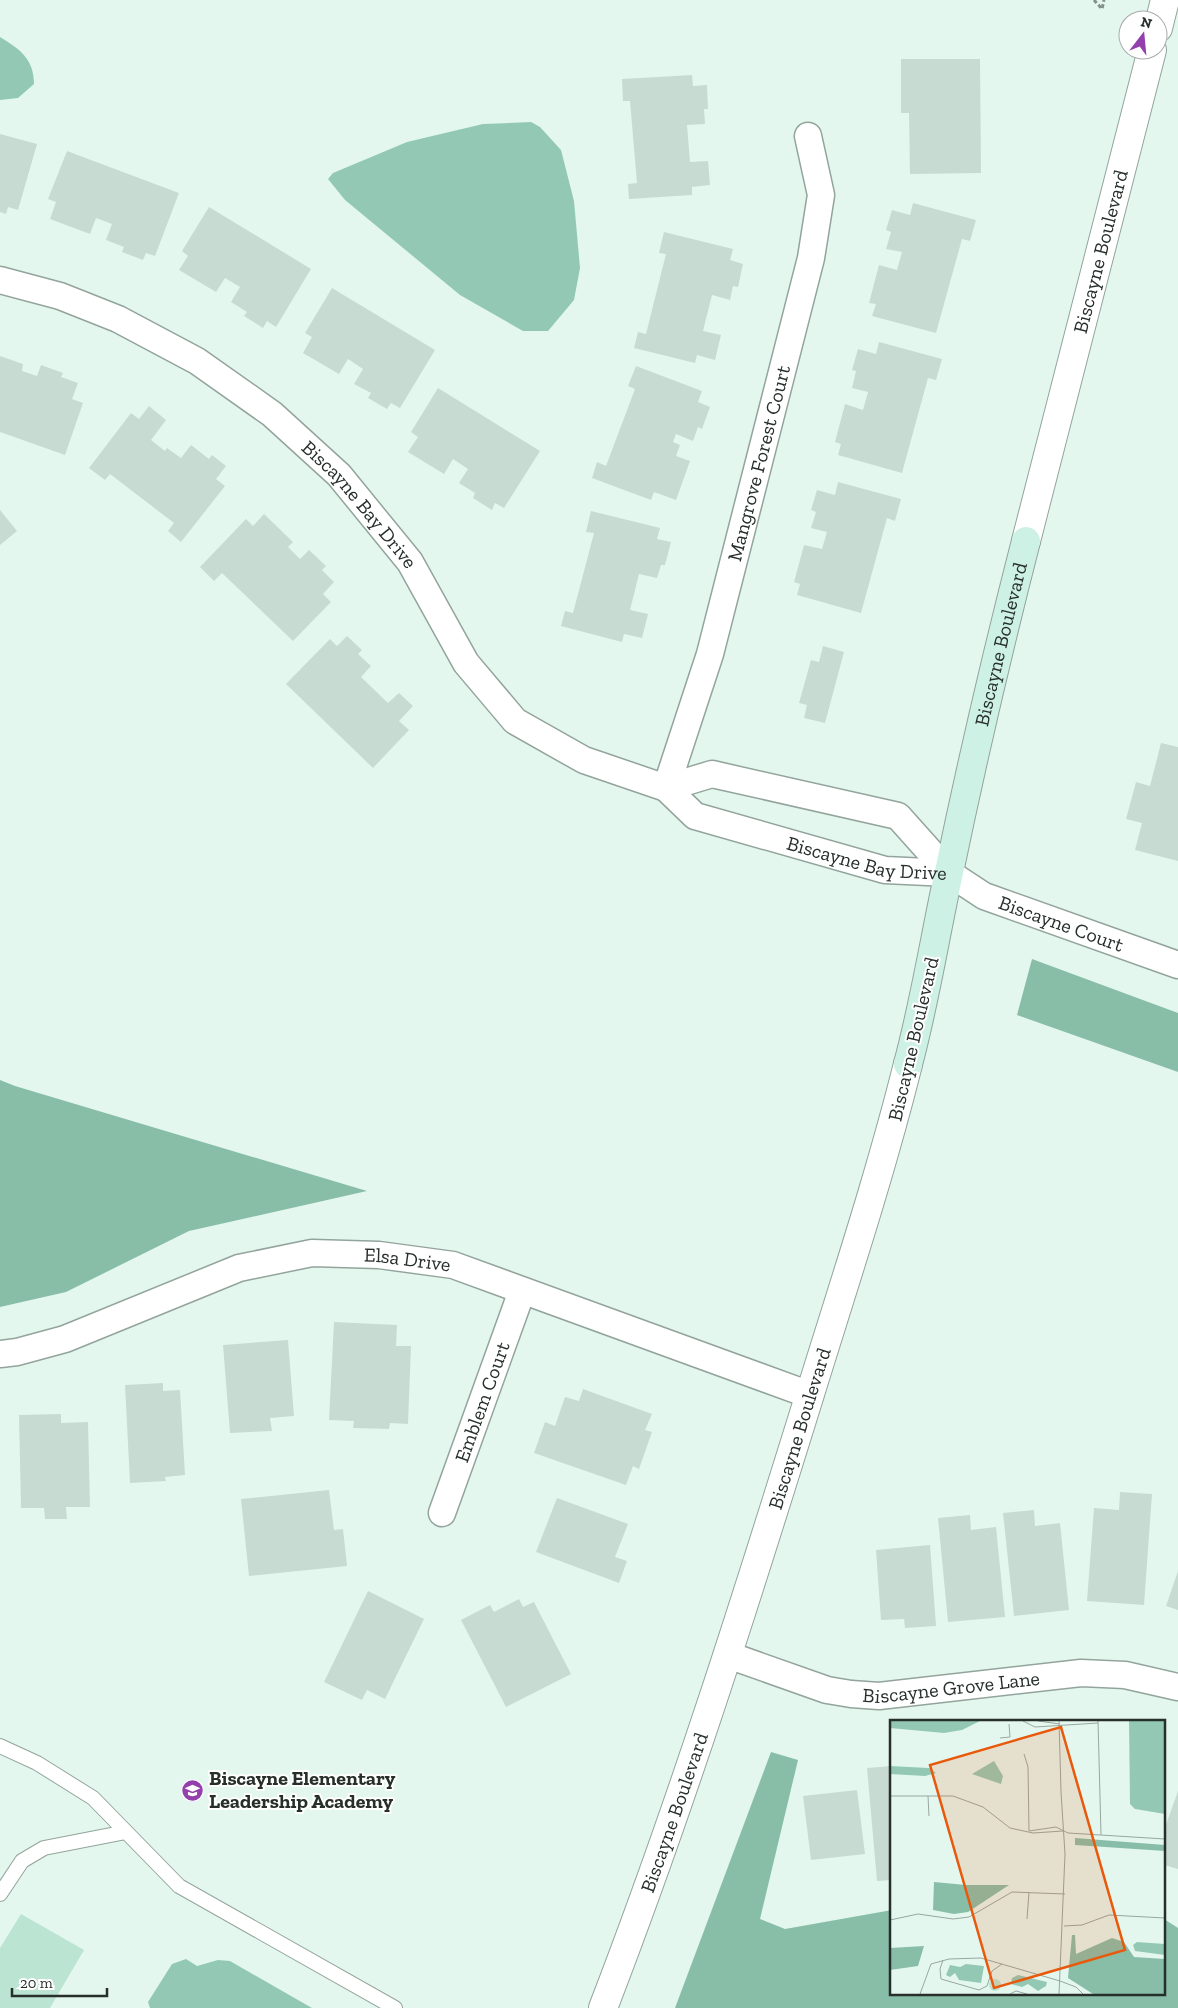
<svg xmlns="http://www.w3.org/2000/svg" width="1178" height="2008" font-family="'Zilla Slab',serif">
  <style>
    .green { fill: #bbe4d3 }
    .forest { fill: #88bea8 }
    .water { fill: #93c9b4 }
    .building { fill: #c8dbd3 }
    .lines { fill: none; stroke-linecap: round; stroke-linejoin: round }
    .service-casing { stroke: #92a49c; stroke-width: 16 }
    .minor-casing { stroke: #92a49c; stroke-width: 29 }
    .tertiary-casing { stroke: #92a49c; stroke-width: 30 }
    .secondary-casing { stroke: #92a49c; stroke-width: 30 }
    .path { stroke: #84928c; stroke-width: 3; stroke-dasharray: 4 2.5; stroke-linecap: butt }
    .service { stroke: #fff; stroke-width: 14 }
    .minor { stroke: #fff; stroke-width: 26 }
    .tertiary { stroke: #fff; stroke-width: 28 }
    .secondary { stroke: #cef1e5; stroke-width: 28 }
    .labels { text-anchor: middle; stroke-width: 4; stroke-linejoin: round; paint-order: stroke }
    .street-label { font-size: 20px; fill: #272f2b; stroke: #fff }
    .poi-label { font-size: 20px; font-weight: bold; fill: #272f2b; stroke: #fff; text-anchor: start }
    .inset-road { fill: none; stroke: #98a7a1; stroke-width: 1 }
    .view { fill: #e8590c; fill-opacity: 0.15; stroke: #e8590c; stroke-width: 2.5 }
    .inset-edge { fill: none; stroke: #272f2b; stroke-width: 2.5 }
  </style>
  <rect width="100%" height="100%" fill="#e4f7ef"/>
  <!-- green -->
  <path class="green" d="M21,1914l63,36 -34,58h-50v-60z"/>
  <!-- forest -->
  <path class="forest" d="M1032,959l146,54v59l-161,-57z
    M0,1080l15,6 352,105 -178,40 -123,61 -66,15z
    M771,1752l27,8 -38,159 25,10 107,-19v84h272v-75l14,9v80h-503z"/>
  <!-- water -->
  <path class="water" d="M0,37c20,12 34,22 34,47l-16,14 -18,2z
    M531,122l9,5 21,23 13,51 6,67 -6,32 -26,31h-25l-63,-36 -115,-95 -17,-21 5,-6 74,-31 76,-18z
    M186,1959l11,7 21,-6 12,1 82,47h-162l-2,-6 24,-38z"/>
  <!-- building -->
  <path class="building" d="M901,59h79l1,114 -71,1 -1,-61h-8z
    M692,75l1,11 14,-1 1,24h-4l1,15 -18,1 3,37 18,-1 2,24 -18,2v8l-63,4 -1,-15 9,-1 -7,-82h-7l-1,-22z
    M0,134l37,10 -19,66 -10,-3 -2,7 -6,-2z
    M67,151l112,42 -24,63 -9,-3 -3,7 -21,-8 2,-5 -18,-7 6,-16 -16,-6 -6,16 -40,-15 6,-17 -8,-3z
    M913,203l63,17 -6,21 -8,-2 -26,94 -64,-17 4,-12 -7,-1 10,-38 18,5 5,-18 -16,-3 5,-17 -5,-2 6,-20 18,5z
    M209,207l102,62 -35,58 -9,-6 -4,7 -19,-12 3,-4 -16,-10 9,-15 -15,-9 -9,14 -37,-22 9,-14 -6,-5z
    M664,232l69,17 -3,11 13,4 -5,23 -5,-1 -3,14 -18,-5 -9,36 18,4 -6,25 -18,-5 -2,8 -61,-15 4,-16 8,2 20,-80 -7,-1z
    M332,288l103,62 -35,58 -9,-5 -4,6 -19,-11 3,-5 -17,-9 9,-15 -15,-10 -9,15 -36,-21 9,-16 -7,-4z
    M879,342l63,17 -6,21 -8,-2 -26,95 -64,-18 3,-11 -6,-2 10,-38 18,6 5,-18 -16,-4 4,-17 -4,-1 6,-21 18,5z
    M0,356l23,8 -1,7 15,5 4,-11 22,8 -2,4 17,6 -6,16 11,4 -18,52 -65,-23z
    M636,366l66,25 -4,11 12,5 -8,22 -4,-2 -5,14 -17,-7 -3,8 7,3 -4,11 14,5 -14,39 -22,-8 -3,8 -59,-22 5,-16 9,4 29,-77 -7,-3z
    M438,388l102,63 -36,57 -9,-5 -3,7 -19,-12 2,-5 -16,-10 9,-14 -15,-10 -9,15 -36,-22 10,-15 -7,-5z
    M149,406l17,14 -15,20 14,11 2,-3 14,10 10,-13 18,14 3,-4 14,11 -10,13 9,7 -44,56 -13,-11 6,-8 -64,-49 -5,6 -16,-12 42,-55 8,6z
    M838,482l63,17 -6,22 -8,-3 -26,95 -64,-18 3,-11 -6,-2 10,-37 18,4 5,-17 -16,-4 5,-16 -5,-2 6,-20 18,5z
    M0,510l17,21 -17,14z
    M591,511l69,17 -3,11 14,3 -6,23h-4l-4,13 -18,-4 -9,36 18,4 -6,24 -18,-4 -2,8 -61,-16 4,-15 8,2 21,-80 -8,-1z
    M264,514l29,28 -5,5 12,12 9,-9 17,16 -4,4 12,12 -11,12 8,8 -38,39 -71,-68 -8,8 -14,-14 46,-48 7,7z
    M347,636l15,14 -4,4 13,12 -10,11 27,26 11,-10 14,13 -14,15 10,9 -36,38 -87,-84 44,-45 7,7z
    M823,646l21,6 -19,71 -21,-5 3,-13 -8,-2 12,-43 8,2z
    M1161,743l17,4v114l-43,-11 7,-27 -16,-4 10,-37 14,4z
    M334,1322l63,3 -1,21h15l-3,78 -18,-1 -1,6 -36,-1 1,-7 -25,-1z
    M288,1340l6,76 -24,2 2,13 -42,2 -7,-88z
    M163,1383v8l17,-1 5,85 -20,2 1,4 -36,2 -5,-98z
    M583,1389l69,25 -7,16 7,2 -13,37 -6,-3 -7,19 -92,-32 11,-31 10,4 10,-29 14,4z
    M61,1414v9l27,-1 2,85h-24l1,12h-22l-1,-11h-23l-2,-93z
    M329,1490l5,40 9,-1 4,37 -98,10 -8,-77z
    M1120,1492l32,2 -8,111 -57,-4 7,-93 25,2z
    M557,1498l71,26 -13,33 12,4 -8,22 -83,-31z
    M1034,1510l1,16 25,-3 9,87 -55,6 -11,-103z
    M970,1515l1,15 25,-3 9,90 -57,5 -10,-104z
    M930,1545l6,81 -31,2 -1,-9 -23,1 -5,-70z
    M1178,1571v39l-12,-4z
    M368,1591l56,28 -39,80 -18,-9 -5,10 -38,-18z
    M519,1599l4,8 11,-5 37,72 -65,33 -45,-87 29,-15 4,7z
    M892,1766v114l-15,1 -10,-113z
    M857,1790l8,64 -54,6 -8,-64z
    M1178,1791v78l-14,-4v-35z"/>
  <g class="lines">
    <defs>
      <path id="service" d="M0,1746l37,17 56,35 86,88 216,122
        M0,1894l22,-33 22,-13 82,-16"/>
      <g id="minor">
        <path id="s1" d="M0,280l60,16 58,23 79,42 75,53 67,61 71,87 56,101 49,58 69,39 82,28 29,28 190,54 64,3"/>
        <path id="s2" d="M666,788l44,-134 101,-396 10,-63 -13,-59"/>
        <path id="s3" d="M666,788l46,-14 186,42 51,57 35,23 194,69"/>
        <path id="s4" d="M0,1354l17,-2 48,-13 174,-71 73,-15 67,2 74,10 357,130"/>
        <path id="s5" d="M442,1513l80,-222"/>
        <path id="s6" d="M728,1655l99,35 24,4 28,2 202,-23 44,2 53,12"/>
      </g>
      <g id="tertiary">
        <path d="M1158,28l7,-28"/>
        <path id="s7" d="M1026,541l126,-491"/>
        <path id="s8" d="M603,2008c78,-202 143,-408 207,-614 34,-110 70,-218 98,-330"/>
      </g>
      <g id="secondary">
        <path id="s9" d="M908,1064c17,-63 27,-128 41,-192 23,-111 49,-222 77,-331"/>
      </g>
    </defs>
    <!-- service casing -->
    <use href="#service" class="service-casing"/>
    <!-- minor casing -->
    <use href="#minor" class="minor-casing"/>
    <!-- tertiary casing -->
    <use href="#tertiary" class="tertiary-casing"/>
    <!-- secondary casing -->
    <use href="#secondary" class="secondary-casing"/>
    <!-- path -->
    <path class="path" d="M1094,0l8,9 2,-9"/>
    <!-- service -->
    <use href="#service" class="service"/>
    <!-- minor -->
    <use href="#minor" class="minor"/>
    <!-- tertiary -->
    <use href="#tertiary" class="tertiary"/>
    <!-- secondary -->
    <use href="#secondary" class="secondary"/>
  </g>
  <!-- icons -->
  <defs>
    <symbol id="school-disc" viewBox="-11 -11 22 22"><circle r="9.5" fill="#933fac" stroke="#fff"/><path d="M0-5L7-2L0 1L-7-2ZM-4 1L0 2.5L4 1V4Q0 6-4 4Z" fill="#fff"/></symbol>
  </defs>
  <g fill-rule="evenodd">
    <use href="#school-disc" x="180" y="1778" width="25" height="25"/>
  </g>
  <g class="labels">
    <!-- street labels -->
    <g class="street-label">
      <text dy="7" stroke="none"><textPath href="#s7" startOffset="299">Biscayne Boulevard</textPath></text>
      <text dy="7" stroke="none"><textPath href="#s2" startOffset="338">Mangrove Forest Court</textPath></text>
      <text dy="7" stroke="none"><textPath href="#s1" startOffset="432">Biscayne Bay Drive</textPath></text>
      <text dy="7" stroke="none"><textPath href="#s9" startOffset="430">Biscayne Boulevard</textPath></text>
      <text dy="7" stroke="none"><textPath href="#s1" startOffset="1084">Biscayne Bay Drive</textPath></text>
      <text dy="7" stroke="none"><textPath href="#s3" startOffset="439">Biscayne Court</textPath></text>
      <text transform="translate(913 1039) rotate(-77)" y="7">Biscayne Boulevard</text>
      <text dy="7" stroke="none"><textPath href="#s4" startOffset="425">Elsa Drive</textPath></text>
      <text dy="7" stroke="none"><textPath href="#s5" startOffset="118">Emblem Court</textPath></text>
      <text dy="7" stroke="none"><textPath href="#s8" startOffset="612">Biscayne Boulevard</textPath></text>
      <text dy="7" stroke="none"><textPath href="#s6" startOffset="230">Biscayne Grove Lane</textPath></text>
      <text dy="7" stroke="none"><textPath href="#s8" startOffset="208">Biscayne Boulevard</textPath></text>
    </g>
    <!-- poi labels -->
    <g class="poi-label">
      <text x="209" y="1785">Biscayne Elementary<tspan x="209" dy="23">Leadership Academy</tspan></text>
    </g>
  </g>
  <!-- overview -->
  <g transform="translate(890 1720)">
    <rect width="275" height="275" fill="#e4f7ef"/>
    <path d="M99 265a6 6 0 1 1 12 0a6 6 0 1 1-12 0Z" fill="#bbe4d3"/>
    <path d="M185,118l90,7v6l-90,-6zM44,162l32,3h43l-41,27 -14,2 -21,-4zM182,215h3l1,19 36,-16 12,4 10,15 31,2v35h-72l-25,-16zM34,226l-6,20 -28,4v-22z" fill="#88bea8"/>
    <path d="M0,1h90l-18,9 -18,3 -54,-5zM239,1h36v93l-30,-5 -5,-5zM104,41l9,15 -2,8 -29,-10zM0,46l39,2 7,5 -11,3 -35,-2zM247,222l28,2v11l-30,-4 -2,-6zM76,244l18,2 -3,17 -22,-3 -4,-7 -5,4 -4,-2 4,-10 10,2zM128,255l29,7 -1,4 -8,5 -10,-7 -6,3 -11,-3 1,-6z" fill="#93c9b4"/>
    <path class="inset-road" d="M133,1l12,6 63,-4M148,1l22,3M169,1l2,71M208,1l3,114M110,18l10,-1 -1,-13M134,34l4,13 1,64M171,72l4,62M0,76h63l30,11 27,21 23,5 30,-2M38,76l1,20M139,111l27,-4 12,6 97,6M137,199l2,-27M0,200l28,-6 35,5 16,-2 43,-25 53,2M174,206l18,-1 27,-10 56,3M53,240l-3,9 1,10 38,11 8,-4 5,-15 10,-7M30,274l11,-30 18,-5 32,-1 79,23 16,6 7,7M120,274l6,-3 11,3M169,274l6,-140"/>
    <path class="view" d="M171,7l64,223 -131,38 -64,-223z"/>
    <rect width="275" height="275" class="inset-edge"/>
  </g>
  <!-- north arrow -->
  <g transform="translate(1143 35) rotate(16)"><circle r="24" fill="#ffffff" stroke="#a9acaa"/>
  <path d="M0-4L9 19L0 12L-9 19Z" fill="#933fac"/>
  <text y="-8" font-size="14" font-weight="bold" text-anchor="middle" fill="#272f2b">N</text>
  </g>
  <!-- scale -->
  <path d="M12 1988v8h95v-8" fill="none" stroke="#272f2b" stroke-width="2.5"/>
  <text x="20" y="1988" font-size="15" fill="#272f2b" stroke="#ffffff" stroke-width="4" paint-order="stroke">20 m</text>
</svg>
